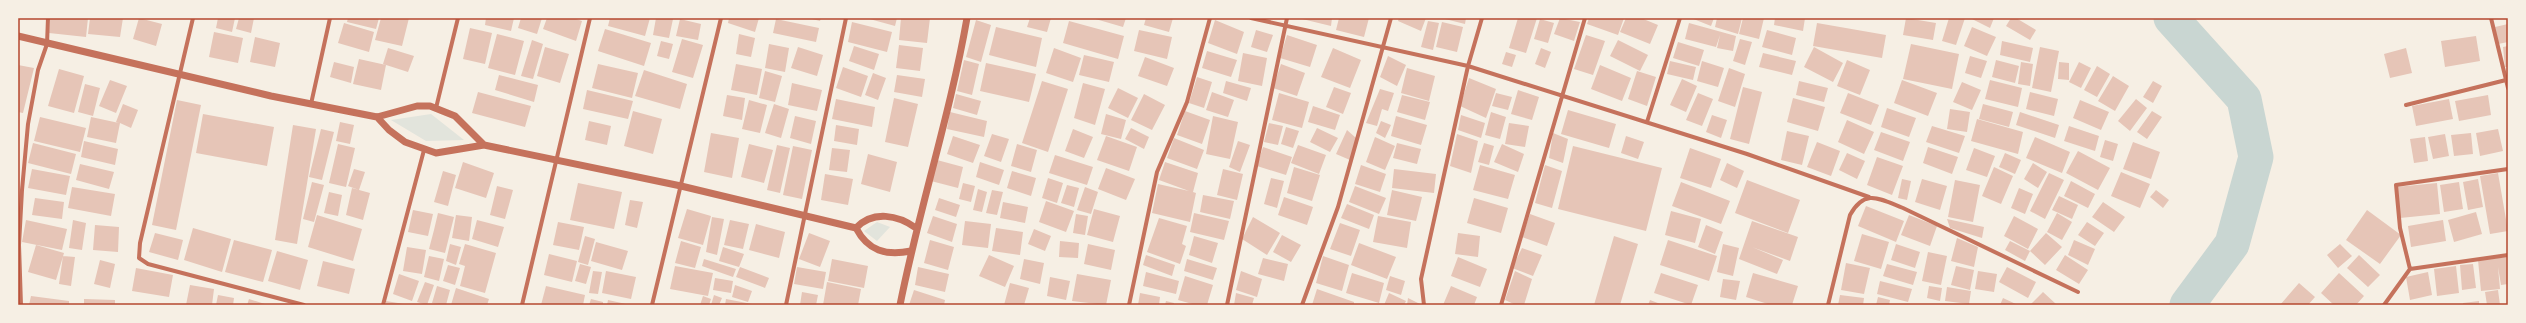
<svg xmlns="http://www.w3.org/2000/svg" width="2526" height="323" font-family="'Playfair Display',serif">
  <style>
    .green { fill: #e2e4dc }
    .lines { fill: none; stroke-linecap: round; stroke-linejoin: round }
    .river { stroke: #c9d6d2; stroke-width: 35 }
    .building { fill: #e6c5b7 }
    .minor { stroke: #c5725c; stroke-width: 4 }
    .tertiary { stroke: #c5725c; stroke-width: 7 }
    .neatline { fill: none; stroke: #b5482f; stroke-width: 1.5 }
  </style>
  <rect width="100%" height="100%" fill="#f6efe4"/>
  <!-- green -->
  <path class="green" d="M431,114l33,26 -38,1 -35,-21z
    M877,222l13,5 -13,14 -13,-10z"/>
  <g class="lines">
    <!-- river -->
    <path class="river" d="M2171,18l73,81 12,58 -24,87 -45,61"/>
  </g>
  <!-- building -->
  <path class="building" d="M50,18h38l-2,19 -37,-4z
    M90,18h33l-3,19 -32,-3z
    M139,18l23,6 -6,22 -23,-7z
    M218,18h17l-3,14 -16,-4z
    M239,18h15l-3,15 -15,-4z
    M348,18h31l-3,11 -29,-7z
    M381,18h28l-7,28 -27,-6z
    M486,18h28l-3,13 -26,-6z
    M521,18h21l-5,16 -19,-6z
    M547,18h26l9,3 -6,20 -33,-12z
    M610,18h40l-5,18 -37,-10z
    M656,18l17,1 -4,19 -16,-3z
    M729,18h30l-4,14 -27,-9z
    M808,18h13l-1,3z
    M866,18h31l-2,8z
    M901,18h29l-3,25 -28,-3z
    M1030,18h21l-4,14 -20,-5z
    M1092,18h34l-3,9z
    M1146,18h27l-4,14 -25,-7z
    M1298,18h34l-1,8z
    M1339,18h30l-5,19 -28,-7z
    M1399,18h27l-5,13 -23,-10z
    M1441,18h25l-1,6z
    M1518,18h19l-11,35 -17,-5z
    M1560,18l20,4 -6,19 -20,-7z
    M1589,18h35l-6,17 -31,-11z
    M1626,18h15l17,7 -8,19 -30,-12z
    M1691,18h23l-3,8z
    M1717,18h25l-4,16 -23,-7z
    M1743,18h21l-5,21 -20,-5z
    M1775,18h30l-2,13 -29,-6z
    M1906,18l30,5 -3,17 -30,-5z
    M1949,18h16l-9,27 -14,-4z
    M1970,18h24l-4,10z
    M2011,18h5l20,12 -6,10 -24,-14z
    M680,19l21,5 -3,16 -22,-4z
    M776,19l43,9 -3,14 -43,-9z
    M1540,19l14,4 -6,20 -14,-4z
    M976,20l15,5 -10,37 -15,-5z
    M1215,20l29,12 -7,22 -29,-11z
    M1069,21l55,15 -6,23 -55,-16z
    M1428,21l11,2 -6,27 -12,-3z
    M852,22l40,10 -5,20 -39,-10z
    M1442,22l21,5 -6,25 -21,-5z
    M344,23l30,9 -5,20 -31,-9z
    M1689,23l47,13 -3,15 -16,-3 3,-13 -4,12 -31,-8z
    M1817,23l69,12 -4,23 -69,-12z
    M2508,24v18l-10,2 -3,-17z
    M996,27l46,11 -6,29 -47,-12z
    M1972,27l24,10 -9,19 -23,-10z
    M470,28l22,5 -7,31 -22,-5z
    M605,29l46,14 -7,23 -46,-15z
    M1139,30l33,7 -5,22 -33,-8z
    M1256,30l17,5 -6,17 -16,-5z
    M1767,30l29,8 -4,17 -30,-8z
    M214,32l29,6 -5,25 -29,-6z
    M497,34l27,7 -9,34 -27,-7z
    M739,34l16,4 -4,19 -15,-3z
    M1287,35l30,10 -7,22 -30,-9z
    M1586,35l19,6 -12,34 -19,-6z
    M2476,36l4,25 -35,6 -4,-26z
    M255,37l25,6 -5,24 -25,-5z
    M682,39l21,6 -10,33 -21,-6z
    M1740,39l12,3 -7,23 -12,-4z
    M532,40l11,4 -10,35 -12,-3z
    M1618,40l30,15 -8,16 -30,-15z
    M661,41l12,3 -4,15 -12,-3z
    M2002,41l31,7 -3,14 -30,-7z
    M1678,42l26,8 -5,16 -26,-8z
    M769,44l20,4 -4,24 -20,-4z
    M1911,44l48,10 -7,35 -49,-10z
    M899,45l24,3 -3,23 -24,-3z
    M854,46l25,8 -5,16 -25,-9z
    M2508,46v21h-3l-2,-20z
    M545,47l24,7 -9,29 -23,-7z
    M798,47l25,8 -6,21 -26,-8z
    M1814,47l29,16 -10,19 -29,-15z
    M2040,47l19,4 -8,41 -19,-4z
    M388,48l26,8 -6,16 -25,-8z
    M1054,48l27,10 -8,24 -27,-9z
    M1333,48l28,12 -11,28 -29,-11z
    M1541,48l10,4 -6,16 -10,-4z
    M2406,48l6,25 -22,5 -6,-24z
    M1207,51l30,9 -6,17 -29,-9z
    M1506,52l10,3 -4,12 -10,-3z
    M1243,53l24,5 -5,28 -24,-5z
    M1763,53l33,8 -4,14 -33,-8z
    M1084,55l30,7 -5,20 -30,-7z
    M1388,56l18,9 -9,21 -17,-9z
    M1970,56l17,5 -6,17 -16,-5z
    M1145,57l29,11 -7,18 -29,-10z
    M359,59l27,6 -5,25 -28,-6z
    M964,60l15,4 -7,31 -15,-4z
    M1847,60l23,10 -10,25 -23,-9z
    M1996,60l23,6 -4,17 -23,-6z
    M1670,61l26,6 -3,13 -26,-6z
    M1702,61l22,7 -6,19 -21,-6z
    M334,62l20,5 -3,16 -21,-6z
    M2021,62l12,2 -3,22 -12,-2z
    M2059,62l10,1v17l-11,-1z
    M2079,62l12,6 -10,20 -12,-6z
    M986,63l50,11 -7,28 -49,-11z
    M598,64l40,9 -6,25 -40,-10z
    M736,64l26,5 -5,26 -26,-5z
    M1281,64l24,9 -8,23 -24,-8z
    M18,65l16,3 -11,45 -5,-1z
    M1600,65l31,13 -9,23 -31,-12z
    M2097,66l13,8 -13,23 -13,-7z
    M843,67l25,9 -7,21 -25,-9z
    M1407,68l28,8 -6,25 -28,-8z
    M1729,68l16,6 -10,33 -17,-6z
    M59,69l25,7 -10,37 -26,-7z
    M644,70l43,14 -7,25 -45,-13z
    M765,71l17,5 -7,26 -16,-4z
    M1637,71l19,6 -9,29 -19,-7z
    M873,73l13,5 -8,22 -13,-5z
    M499,75l39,10 -4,17 -39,-12z
    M897,75l28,4 -3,18 -28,-5z
    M2113,76l16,10 -14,25 -17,-10z
    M1197,77l15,5 -8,26 -15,-5z
    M1469,78l27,11 -10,29 -26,-12z
    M1682,79l15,7 -11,26 -16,-7z
    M110,80l17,6 -11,27 -17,-7z
    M1902,80l35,13 -9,23 -34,-13z
    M1990,80l32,8 -4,19 -33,-8z
    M1042,81l26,8 -20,63 -26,-9z
    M1226,81l25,7 -4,13 -24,-8z
    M1799,81l29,7 -4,14 -28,-7z
    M2153,81l9,5 -9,17 -10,-6z
    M1962,82l19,8 -9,20 -19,-8z
    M792,83l30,7 -5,21 -29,-6z
    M1083,83l22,6 -10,36 -21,-7z
    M85,84l15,4 -7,28 -15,-4z
    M1334,87l17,6 -8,21 -17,-7z
    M1743,87l19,5 -13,52 -19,-5z
    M1118,88l20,10 -10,20 -20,-10z
    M1380,89l14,4 -6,18 -6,-2 -5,17 -11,-3z
    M587,90l46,11 -5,18 -45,-10z
    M1518,90l21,7 -7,23 -21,-6z
    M478,92l53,14 -6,21 -53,-14z
    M1212,92l22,8 -6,17 -22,-7z
    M2030,92l28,7 -4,17 -28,-7z
    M1279,93l30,9 -7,26 -30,-8z
    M1496,93l16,4 -4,13 -16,-4z
    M1698,93l15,6 -11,27 -16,-6z
    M1848,93l31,12 -8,20 -31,-12z
    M956,94l25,7 -4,14 -24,-7z
    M1144,94l21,11 -13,25 -21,-10z
    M727,95l18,3 -3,22 -19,-4z
    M1402,95l28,7 -5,18 -28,-8z
    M2488,95l3,20 -32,6 -4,-20z
    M894,98l24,6 -10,43 -23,-5z
    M1793,98l32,9 -7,24 -31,-9z
    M836,99l39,8 -3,20 -40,-8z
    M2136,99l11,9 -17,23 -12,-10z
    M2449,99l4,20 -37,7 -4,-20z
    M177,100l24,5 -25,125 -24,-5z
    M749,100l18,5 -7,28 -18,-4z
    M2080,100l29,12 -8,18 -28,-12z
    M123,104l15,6 -7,18 -11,-5 -4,20 -29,-6 4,-20 28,6 -3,-1z
    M774,104l15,5 -8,29 -16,-5z
    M1983,104l30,8 -4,15 -30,-8z
    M1313,106l27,9 -5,15 -27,-8z
    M1887,108l29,10 -7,19 -28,-10z
    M1950,109l20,3 -3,20 -20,-3z
    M1568,110l48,14 -7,24 -48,-14z
    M633,111l29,8 -9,35 -29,-8z
    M1185,111l25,9 -8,24 -25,-9z
    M2152,111l10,6 -15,22 -10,-7z
    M950,112l37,9 -3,16 -37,-8z
    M1491,112l15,5 -6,22 -15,-4z
    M2020,112l39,13 -4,13 -39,-13z
    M203,114l71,13 -7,39 -71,-13z
    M1106,114l20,6 -5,19 -20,-5z
    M1461,115l24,8 -4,15 -23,-8z
    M1712,115l15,5 -6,18 -15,-6z
    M795,116l21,5 -5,23 -21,-6z
    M1213,116l25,6 -8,37 -24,-5z
    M1396,116l31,9 -6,20 -30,-9z
    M40,117l46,11 -6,24 -46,-11z
    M1977,119l46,13 -5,22 -47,-13z
    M1847,120l27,12 -10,22 -26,-12z
    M589,121l22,5 -4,19 -22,-5z
    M1381,121l10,4 -6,13 -9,-5z
    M340,122l14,3 -4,19 -14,-3z
    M1269,123l14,3 -5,19 -14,-3z
    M1509,123l20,3 -4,21 -20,-3z
    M293,125l23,4 -19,115 -22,-4z
    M836,125l23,4 -2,16 -23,-4z
    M1932,126l33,10 -6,17 -33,-11z
    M2069,126l30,10 -4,15 -31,-10z
    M1286,127l13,4 -6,17 -12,-4z
    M1131,128l18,9 -5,12 -19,-10z
    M1317,128l21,10 -8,14 -20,-10z
    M321,129l13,3 -12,48 -13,-3z
    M1073,129l20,8 -9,21 -19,-7z
    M2498,129l5,22 -23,5 -4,-23z
    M1347,130l9,8 -6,22 -14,-6z
    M1787,131l22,5 -7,29 -21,-5z
    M1881,132l29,10 -7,19 -29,-11z
    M711,133l28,5 -7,40 -28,-6z
    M1553,133l15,6 -5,24 -14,-5z
    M2471,133l2,21 -19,2 -3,-21z
    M992,134l17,5 -8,23 -17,-6z
    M1457,134l21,7 -7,32 -21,-7z
    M2445,134l4,22 -16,3 -5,-22z
    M953,136l27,9 -7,18 -26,-9z
    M1106,136l31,11 -8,24 -32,-11z
    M1626,136l18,6 -6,17 -17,-6z
    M1375,137l20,9 -10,24 -19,-8z
    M2035,137l35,15 -8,21 -36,-15z
    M2425,137l3,24 -14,2 -4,-24z
    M1174,138l30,12 -7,19 -30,-11z
    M2105,140l13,4 -5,17 -13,-4z
    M84,141l34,8 -3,16 -34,-8z
    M1238,141l12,4 -10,27 -11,-5z
    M1817,142l23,9 -9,25 -24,-9z
    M2133,142l27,10 -9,27 -28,-10z
    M33,143l43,11 -5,20 -43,-11z
    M1397,143l24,6 -4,15 -24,-6z
    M1484,143l10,3 -5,19 -11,-3z
    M338,144l17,4 -9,39 -17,-4z
    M749,144l24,6 -9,33 -23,-6z
    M1017,144l20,6 -6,22 -20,-6z
    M1502,144l22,10 -6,18 -24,-10z
    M777,145l13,3 -10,45 -13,-3z
    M1298,145l28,10 -7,19 -28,-11z
    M793,146l19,4 -10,49 -19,-4z
    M1573,146l89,22 -16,63 -88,-22z
    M1263,147l29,10 -6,18 -29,-9z
    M1928,147l30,10 -6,17 -29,-11z
    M832,148l18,2 -3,22 -18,-2z
    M1690,148l31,11 -10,29 -31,-10z
    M1974,148l21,8 -8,21 -21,-7z
    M2078,151l32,17 -12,22 -32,-17z
    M1847,153l18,8 -8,18 -18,-9z
    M2005,153l16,7 -6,14 -16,-7z
    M868,154l29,8 -7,30 -29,-8z
    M1055,155l38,12 -6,18 -38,-12z
    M1877,157l26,9 -11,29 -25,-10z
    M937,160l26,7 -5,21 -27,-7z
    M463,162l31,11 -8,25 -31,-10z
    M980,162l24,8 -5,15 -23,-8z
    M1165,162l33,11 -5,19 3,1 -6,29 -38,-9 6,-29 31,7 -30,-11z
    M1727,163l17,8 -7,17 -17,-8z
    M2033,163l14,9 -9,16 -14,-9z
    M80,164l34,8 -5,17 -33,-9z
    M1361,165l25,9 -6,18 -25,-8z
    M1480,165l35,10 -7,24 -35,-9z
    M1545,165l17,6 -10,37 -17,-5z
    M1294,167l26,8 -8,26 -25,-8z
    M1994,167l19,9 -12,28 -19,-8z
    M1106,168l29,11 -9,21 -28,-11z
    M32,169l38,7 -4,19 -38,-7z
    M354,169l11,3 -6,18 -11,-4z
    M1223,169l20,5 -6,26 -20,-5z
    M1394,169l42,5 -2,19 -42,-5z
    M443,171l13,4 -8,31 -14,-4z
    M1012,171l24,7 -5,18 -24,-8z
    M2121,172l29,12 -10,24 -29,-12z
    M2049,173l15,7 -19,39 -15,-8z
    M2498,173l10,58 -18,3 -10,-58z
    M825,174l28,5 -5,26 -27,-5z
    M1048,178l15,5 -6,20 -15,-5z
    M1271,178l13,3 -7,27 -13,-4z
    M1902,179l9,2 -4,19 -9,-2z
    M1922,179l25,7 -7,24 -25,-8z
    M2478,179l5,28 -15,3 -5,-28z
    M1747,180l53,20 -12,33 -53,-20z
    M1955,180l25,5 -7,37 -25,-5z
    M2071,181l24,13 -7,14 -24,-12z
    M312,182l12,3 -10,37 -11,-3z
    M1681,182l49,19 -9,23 -49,-18z
    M2459,182l4,27 -19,3 -4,-27z
    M578,183l44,9 -8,37 -44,-9z
    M963,183l12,3 -4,16 -12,-3z
    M2437,183l3,31 -40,4 -4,-31z
    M1067,185l12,3 -5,19 -13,-4z
    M497,186l16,4 -8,29 -15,-4z
    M1355,186l31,12 -7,16 -30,-12z
    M72,187l43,7 -4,22 -43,-8z
    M1085,187l13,5 -7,22 -14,-4z
    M352,188l18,5 -7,27 -17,-5z
    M2019,188l14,6 -8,20 -14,-6z
    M978,189l9,3 -5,20 -9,-2z
    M992,190l11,2 -6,23 -11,-2z
    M1392,190l30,7 -6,24 -29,-6z
    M2156,190l13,10 -6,8 -13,-11z
    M329,192l13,3 -4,21 -14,-3z
    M1203,195l31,6 -4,18 -30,-7z
    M2059,196l19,9 -6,14 -20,-9z
    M1284,197l29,10 -6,18 -29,-10z
    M35,198l29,4 -2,17 -30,-4z
    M939,198l21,7 -4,12 -21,-7z
    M1474,198l34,10 -7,25 -34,-10z
    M630,200l13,2 -6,26 -12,-3z
    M1046,201l28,10 -8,21 -27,-10z
    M1003,202l25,5 -3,16 -25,-5z
    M2103,202l22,15 -11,15 -22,-15z
    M1347,204l27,11 -5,14 -28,-11z
    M1866,206l38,15 -8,21 -38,-16z
    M687,209l24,7 -8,29 -25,-7z
    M1094,209l26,7 -7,26 -26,-7z
    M413,210l20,4 -5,22 -20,-4z
    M2367,210l34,25 -21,29 -34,-24z
    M1671,211l30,8 -6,24 -30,-8z
    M2476,212l6,22 -28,8 -6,-22z
    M438,213l16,4 -9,36 -16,-4 5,-19 7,2 -7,-2z
    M1194,213l35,8 -5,19 -34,-8z
    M2057,213l15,9 -10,18 -15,-8z
    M1076,214l12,2 -3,19 -12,-2z
    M1530,214l25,9 -8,23 -25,-9z
    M317,215l45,14 -9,32 -45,-14z
    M456,215l16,2 -3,24 -17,-3z
    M1909,215l28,11 -7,20 -29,-11z
    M933,216l24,8 -5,18 -25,-9z
    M1378,216l33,6 -4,26 -34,-6z
    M2014,216l24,13 -10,20 -24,-13z
    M712,217l12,2 -7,36 -11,-3z
    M1253,217l27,16 -13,22 -25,-16z
    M1159,218l28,8 -5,18 4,2 -6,18 -33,-12z
    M1947,219l37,8 -2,11 -32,-10z
    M26,220l41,9 -5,21 -40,-8z
    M73,220l13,3 -4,27 -13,-2z
    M477,220l27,7 -6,20 -26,-8z
    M730,220l19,4 -6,25 -19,-4z
    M2443,220l3,21 -35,6 -3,-21z
    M965,221l26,3 -3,24 -26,-3z
    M1752,221l46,16 -8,24 -38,-14 31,13 -6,14 -38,-15z
    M558,222l26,5 -5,23 -26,-5z
    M2087,222l17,11 -9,13 -17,-11z
    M1340,223l20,7 -9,26 -21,-7z
    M756,224l29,8 -6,26 -30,-8z
    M95,225l24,2 -1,25 -25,-2z
    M1706,225l17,7 -8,22 -17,-7z
    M193,228l38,11 -9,33 -38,-12z
    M996,228l27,4 -3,23 -28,-4z
    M1034,229l17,7 -6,15 -17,-7z
    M155,233l28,7 -5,20 -29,-8z
    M809,233l21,8 -10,26 -21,-8z
    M1458,233l22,3 -2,21 -23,-3z
    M2046,233l16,14 -17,18 -15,-14z
    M1862,234l27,8 -8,27 -27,-8z
    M1282,235l19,10 -10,17 -18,-10z
    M585,236l10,3 -7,26 -10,-3z
    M1194,236l24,7 -6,20 -23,-8z
    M1614,236l24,8 -18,61h-26z
    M1957,238l21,9 -4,20 -23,-6z
    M234,240l38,10 -9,32 -38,-10z
    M930,240l24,7 -6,23 -24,-7z
    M1668,240l49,16 -8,25 -49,-16z
    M2074,240l21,9 -7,16 -20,-10z
    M681,241l20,6 -6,21 -20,-5z
    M1060,241l19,2 -1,15 -19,-1z
    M2010,241l20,10 -5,10 -20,-11z
    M596,242l32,9 -6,19 -31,-9z
    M1359,243l37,14 -9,22 -36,-14z
    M450,244l11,3 -5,18 -10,-4z
    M465,244l31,9 -11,40 -25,-7 5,-20 -6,-2z
    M1088,244l27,6 -4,20 -27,-6z
    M1723,244l16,4 -6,28 -16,-4z
    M1896,244l24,8 -5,16 -24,-8z
    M2340,244l12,12 -14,12 -11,-13z
    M36,245l28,8 -8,27 -28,-8z
    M407,247l19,3 -4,24 -19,-3z
    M723,247l21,7 -5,13 -20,-6z
    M1522,248l20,7 -9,21 -21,-8z
    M277,251l31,9 -8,30 -32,-9z
    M1928,252l19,4 -6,29 -19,-4z
    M549,254l28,7 -5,21 -28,-7z
    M989,255l25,11 -9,21 -26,-11z
    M1146,255l29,10 -3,11 -29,-11z
    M2065,255l23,15 -9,14 -23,-14z
    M2359,255l21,20 -12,12 -21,-19z
    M63,256l12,1 -4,29 -12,-2z
    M429,256l15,3 -5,22 -15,-4z
    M1323,256l26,9 -7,26 -26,-8z
    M1458,257l29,12 -7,18 -29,-11z
    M2508,257v27l-7,1 -3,-18 2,22 -19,2 -3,-31z
    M1263,258l25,6 -4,17 -26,-7z
    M704,259l32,10 -3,8 -31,-11z
    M832,259l36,7 -4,22 -36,-7z
    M1024,259l20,4 -4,21 -20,-5z
    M1187,259l30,9 -4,12 -29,-9z
    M100,260l15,4 -5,24 -16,-4z
    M323,261l32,8 -6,25 -32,-8z
    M1846,263l24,5 -6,26 -23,-4z
    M580,264l11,3 -5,17 -11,-3z
    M1887,264l30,8 -4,13 -30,-9z
    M2473,264l3,24 -14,2 -2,-25z
    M448,265l12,3 -5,17 -12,-4z
    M675,266l38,7 -5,23 -38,-7z
    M1956,266l18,4 -4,20 -19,-5z
    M2456,266l3,27 -22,3 -3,-27z
    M740,267l29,11 -4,10 -29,-11z
    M797,267l29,5 -3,17 -29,-5z
    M918,267l31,7 -4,18 -30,-7z
    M2007,267l29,15 -8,16 -29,-16z
    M136,268l37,7 -4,22 -37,-6z
    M593,271l9,1 -4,22 -9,-1z
    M606,271l30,6 -5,22 -29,-6z
    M1241,271l21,8 -5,18 -21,-7z
    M1515,271l17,8 -8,26h-8l-11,-5z
    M1978,271l19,3 -3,18 -19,-3z
    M1146,272l33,9 -3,13 -33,-8z
    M2428,272l4,23 -22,5 -4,-23z
    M1352,273l32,10 -5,20 -33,-10z
    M1661,273l37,12 -7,20 -37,-12z
    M1753,273l45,13 -6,19h-21l-25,-8z
    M2339,273l25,23 -8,9h-22l-13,-12z
    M399,274l20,7 -7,20 -19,-7z
    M1077,274l34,6 -5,25 -34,-4z
    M1185,276l28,9 -6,20h-11l-18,-5z
    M1390,276l15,5 -4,14 -15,-5z
    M1050,277l20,4 -4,19 -19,-4z
    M715,278l18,3 -2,12 -18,-3z
    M1723,279l17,2 -4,19 -16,-3z
    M1880,281l32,8 -4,13 -31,-8z
    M425,282l9,3 -7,20 -10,-3z
    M827,282l34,7 -3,16h-35z
    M1010,283l19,5 -5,17h-20z
    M2299,283l16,14 -7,8h-28z
    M190,285l24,4 -2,16h-26z
    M735,285l17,6 -4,11 -16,-5z
    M437,286l13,4 -4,15 -14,-2z
    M546,286l39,9 -2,10h-42z
    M1451,286l26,11 -3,8h-31z
    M1929,286l13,2 -2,13 -13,-3z
    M1947,287l24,4 -2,13 -24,-3z
    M456,288l33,11 -2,6h-36z
    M1317,289l37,13v3h-42z
    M914,290l31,10 -1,5h-35z
    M2498,290l2,15h-13l-2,-13z
    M802,292l16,3 -2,10h-16z
    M2043,292l13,12 -26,1z
    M1140,293l20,4 -1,8h-21z
    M1236,293l18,5 -2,7h-18z
    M1389,293l17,8 -2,4h-20z
    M218,295l16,3 -1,7h-17z
    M714,295l8,3 -3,7h-8z
    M1840,295l24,3 -1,7h-25z
    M31,296l38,5v4h-40z
    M703,296l8,3 -2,6h-9z
    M1878,297l12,3 -1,5h-13z
    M1408,298l14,7h-15z
    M2003,298l15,7h-18z
    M84,299l31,1v5h-31z
    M249,299l19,6h-21z
    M591,299l12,3v3h-14z
    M726,299l26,5v1h-27z
    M608,300l18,4v1h-19z
    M1650,300l13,5h-15z
    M386,301l18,3v1h-18z
    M1166,301l8,2v2h-9z
    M2479,301v4h-16v-2z"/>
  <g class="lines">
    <!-- minor -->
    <path class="minor" d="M193,18l-53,225 -1,15 9,6 156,41
      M1251,18l217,48 279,88 122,43
      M2491,18l17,70
      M311,104l19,-86
      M2406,105l100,-25
      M436,108l22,-90
      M1647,122l33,-104
      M2410,269l98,-14
      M21,305l-2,-60 3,-55 6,-66 10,-54 9,-26 1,-26
      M383,305l41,-155
      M522,305l68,-287
      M652,305l69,-287
      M786,305l60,-287
      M1129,305l28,-133 30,-70 23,-84
      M1227,305l60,-287
      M1302,305l36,-98 53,-189
      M1424,305l-3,-26 47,-213 14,-48
      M1501,305l84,-287
      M1828,305l22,-90c15,-27 30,-16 53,-7l175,84
      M2384,305l26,-36 -10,-41 -4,-43 112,-16"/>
    <!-- tertiary -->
    <path class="tertiary" d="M18,36l253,60 106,21 40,-11h13l25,10 29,29
      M377,117l12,13 16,12 31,11 48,-8 197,41 175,42
      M856,228c17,-18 42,-13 60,0
      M856,228c12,23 30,28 55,23
      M900,305c19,-96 50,-190 67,-287"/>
  </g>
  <!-- border -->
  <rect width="2526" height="323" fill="none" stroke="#f6efe4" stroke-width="38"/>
  <rect x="19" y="19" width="2488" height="285" class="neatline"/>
</svg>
